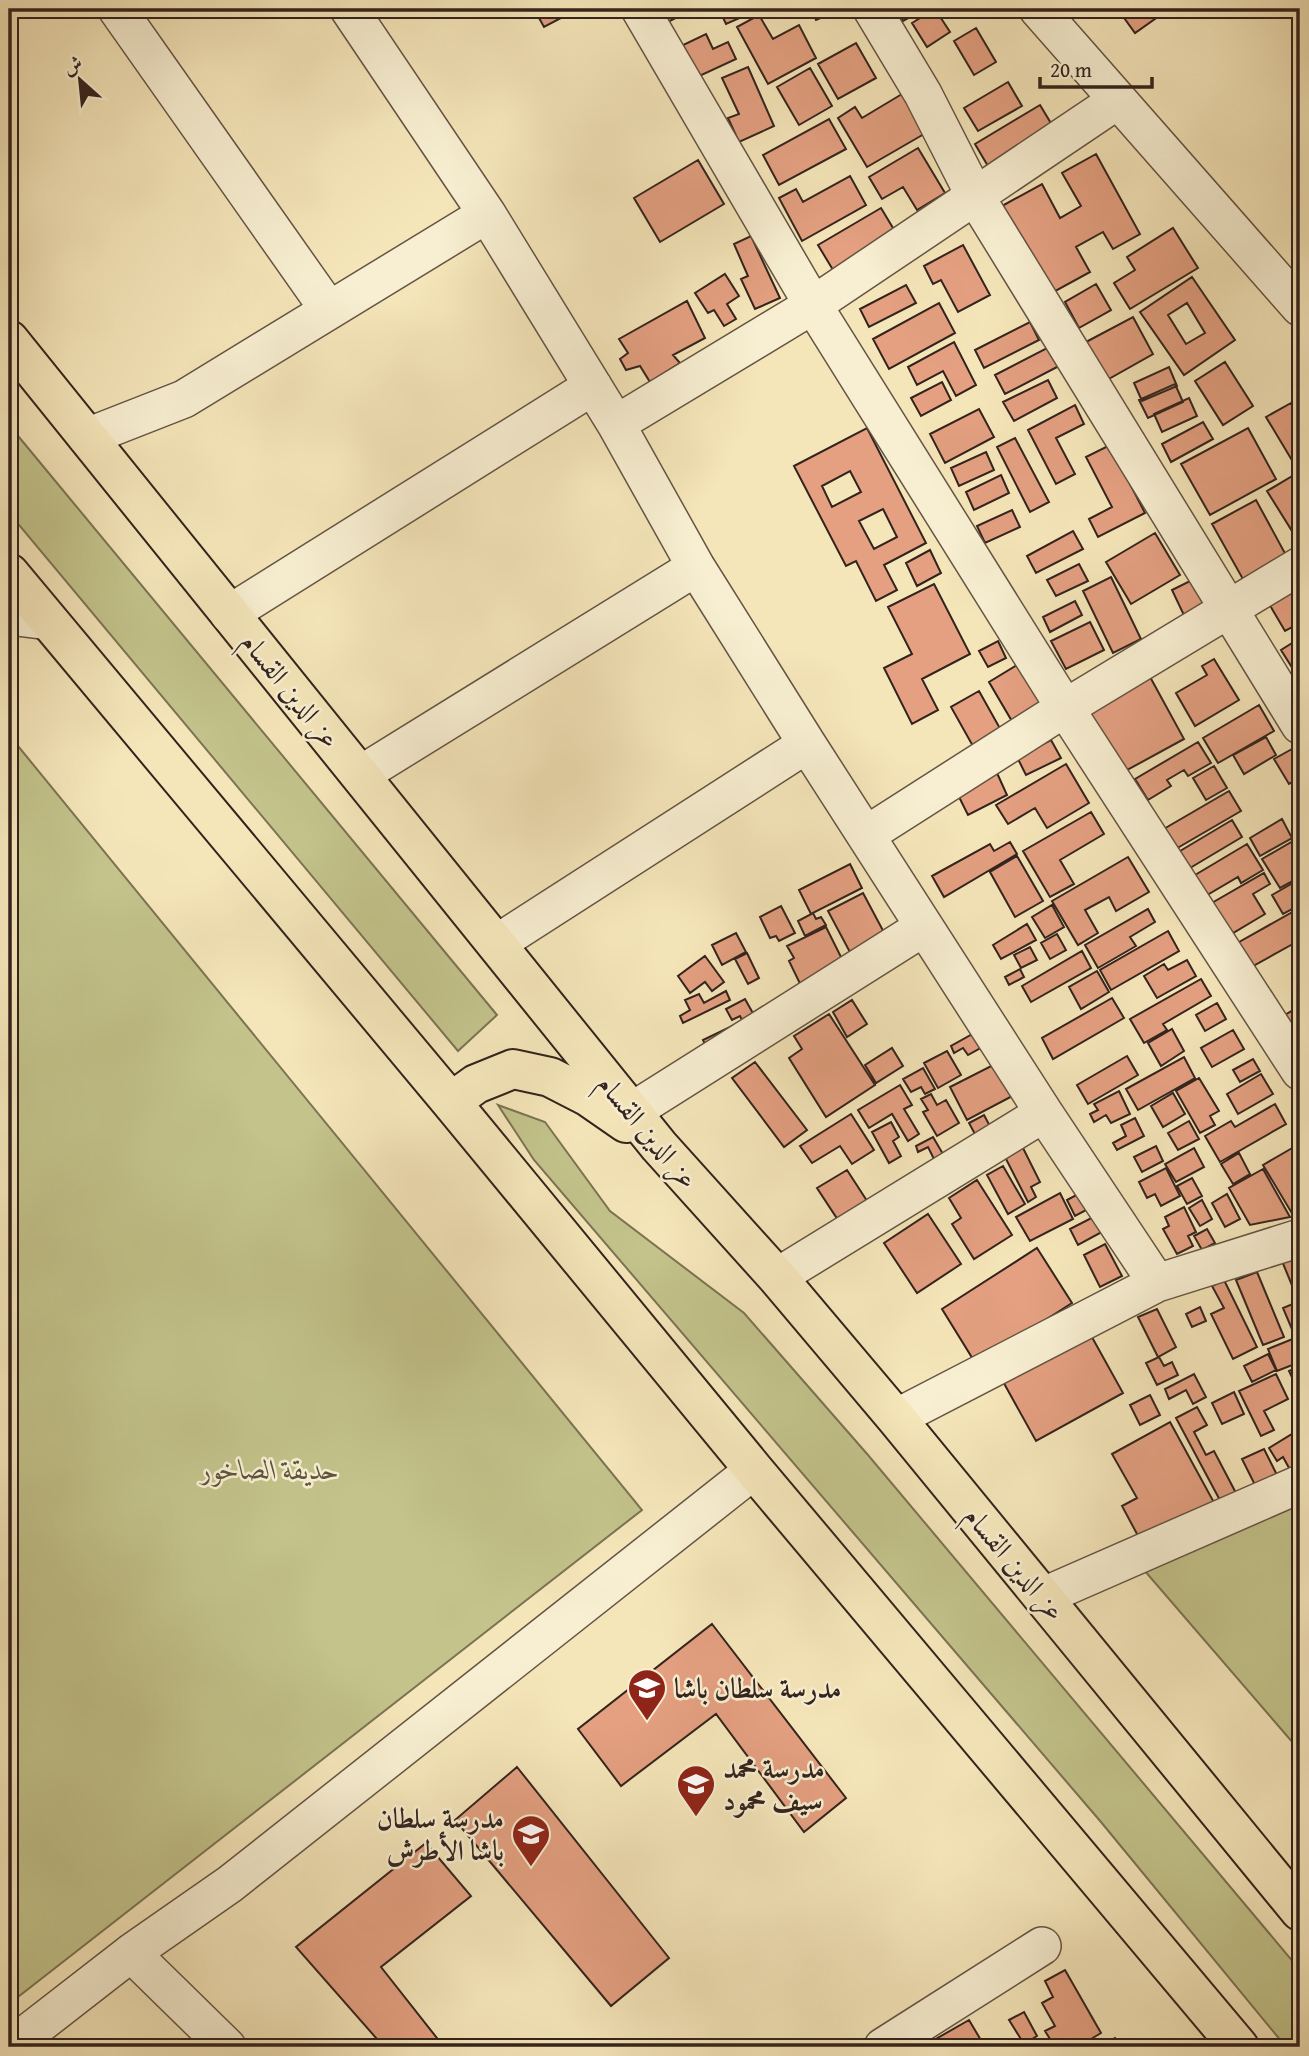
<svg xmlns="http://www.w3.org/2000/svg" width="1309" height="2056" font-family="'Gentium Book Plus',Amiri,serif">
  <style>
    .green { fill: #c3c38b; stroke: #7b7354; stroke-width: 2 }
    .building { fill: #e4a081; stroke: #33231d; stroke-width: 2; fill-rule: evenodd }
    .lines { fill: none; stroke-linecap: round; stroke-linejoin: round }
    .minor-casing { stroke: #645444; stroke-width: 40 }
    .trunk-casing { stroke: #33231d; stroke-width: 42 }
    .minor { stroke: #f8efd2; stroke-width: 37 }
    .trunk { stroke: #f5e6ba; stroke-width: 38 }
    .labels { text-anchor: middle; stroke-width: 5; stroke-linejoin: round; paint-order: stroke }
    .street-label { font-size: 28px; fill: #33231d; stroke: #f8efd2 }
    .park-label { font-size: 28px; font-style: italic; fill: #5e533e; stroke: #f8efd2 }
    .poi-label { font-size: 28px; font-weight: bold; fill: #33231d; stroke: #f8efd2; text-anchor: start }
  </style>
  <rect width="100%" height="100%" fill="#f5e6ba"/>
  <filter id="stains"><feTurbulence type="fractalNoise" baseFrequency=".00286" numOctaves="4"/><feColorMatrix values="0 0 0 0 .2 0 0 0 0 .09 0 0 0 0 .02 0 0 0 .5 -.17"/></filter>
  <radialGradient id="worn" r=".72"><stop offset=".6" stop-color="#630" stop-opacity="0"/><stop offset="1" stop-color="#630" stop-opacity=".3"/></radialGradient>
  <!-- green -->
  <path class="green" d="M9,425l488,590 -39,36 -449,-538z
    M9,735l633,775 -633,494z
    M498,1105l47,17 65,89 134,102 124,142 432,515v77h-14l-185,-225 -567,-662z
    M1300,1488v263l-156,-181z"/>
  <!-- building -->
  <path class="building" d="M534,9h44l-34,18z
    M661,9h32l-25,13z
    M719,9h20l3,8 -16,7z
    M811,9h31l-26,11z
    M896,9h29l-22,12z
    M935,9l15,23 -23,15 -15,-24z
    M1131,9h38l-34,24 -13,-18z
    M759,15l14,24 26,-14 17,33 -48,26 -31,-57z
    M976,28l20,34 -22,13 -20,-34z
    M706,34l7,15 15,-7 8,17 -43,20 -14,-32z
    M856,43l20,35 -38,21 -20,-35z
    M748,67l26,59 -35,16 -11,-24 11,-4 -17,-36z
    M810,68l22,38 -33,19 -22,-38z
    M1008,82l14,24 -44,25 -14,-23z
    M907,91l24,39 -64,37 -29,-49 17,-11 7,11z
    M1040,105l18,30 -66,38 -17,-29z
    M829,119l17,30 -67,36 -16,-30z
    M918,148l27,45 -28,17 -14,-23 -21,12 -13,-22z
    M1096,154l44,80 -27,15 -10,-17 -27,15 14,25 -40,22 -48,-88 40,-22 18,34 21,-12 -19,-33z
    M698,160l26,44 -64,38 -26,-44z
    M850,176l16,29 -64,36 -23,-43 17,-9 7,13z
    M881,208l15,25 -63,37 -15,-25z
    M1173,228l25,40 -68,41 -16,-26 21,-13 -8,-13z
    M751,236l29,62 -25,11 -14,-30 7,-3 -14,-32z
    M963,245l27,50 -32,17 -17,-32 -8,4 -9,-18z
    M725,274l14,22 -12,8 9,15 -12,7 -10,-16 -6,3 -13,-20z
    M1192,277l43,63 -51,35 -44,-63zM1187,303l18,30 -19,11 -18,-29z
    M1096,284l15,26 -32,18 -14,-26z
    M906,285l10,18 -47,24 -9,-18z
    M687,301l18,37 -32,17 7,8 -30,19 -10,-16 -14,4 -6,-11 8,-6 -9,-14z
    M939,303l16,30 -66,36 -16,-30z
    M1133,317l20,37 -46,26 -21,-38z
    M1030,322l9,18 -55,28 -9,-18z
    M954,342l22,43 -20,11 -13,-25 -26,14 -9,-18z
    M1049,347l10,19 -54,28 -10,-19z
    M1225,362l28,44 -30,19 -28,-44z
    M1169,367l8,19 -35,15 -8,-18z
    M1048,380l9,18 -43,23 -11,-19z
    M942,382l9,18 -30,16 -10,-18z
    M1175,384l8,18 -35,16 -9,-18z
    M1189,398l8,18 -35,16 -8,-18z
    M1291,403l9,16v81l-2,1 2,25 -8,5 -25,-40 32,-19 -33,-55z
    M1075,405l9,19 -28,14 19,36 -19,10 -28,-54z
    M979,409l15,28 -49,26 -15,-29z
    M1203,422l10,17 -42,23 -9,-18z
    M867,428l59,115 -42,22 13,25 -21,11 -20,-40 -10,5 -52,-100zM850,471l11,21 -29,15 -10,-21zM883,509l14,28 -23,12 -15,-28z
    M1248,428l28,51 -66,36 -29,-51z
    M1015,438l34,64 -19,10 -33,-65z
    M1110,445l35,68 -47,24 -9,-18 23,-12 -26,-50z
    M986,452l8,18 -35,16 -8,-18z
    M1001,475l8,18 -35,17 -8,-18z
    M1256,500l31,57 -43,24 -32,-57z
    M1012,510l8,17 -35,16 -8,-17z
    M1073,531l10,18 -47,24 -9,-17z
    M1155,533l25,42 -49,29 -25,-42z
    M930,550l11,23 -24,13 -11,-23z
    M1079,564l9,17 -32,15 -9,-16z
    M1111,577l30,62 -28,14 -30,-62z
    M1194,579l18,38 -22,11 -18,-38z
    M934,584l36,70 -48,25 16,31 -26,14 -28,-56 28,-14 -24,-47z
    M1300,585v38l-15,8 -17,-29z
    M1075,601l7,14 -32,17 -7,-15z
    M1090,622l14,28 -38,19 -15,-28z
    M1300,638v42l-19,-30z
    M998,641l8,17 -18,9 -9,-16z
    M1214,659l25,41 -44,26 -19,-33 31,-18 -5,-9z
    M1022,662l27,46 -33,20 -27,-46z
    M1149,675l35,64 -66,36 -35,-64z
    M979,691l23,41 -28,16 -23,-41z
    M1259,705l15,26 -56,32 -15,-25z
    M1266,737l10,18 -32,19 -11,-19z
    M1051,740l10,18 -35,17 -9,-18z
    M1198,742l13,21 -23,13 -4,-6 -17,10 4,6 -23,14 -13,-21z
    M1292,749l8,14v15l-11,6 -15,-25z
    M1066,764l23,39 -42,25 -12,-20 -27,16 -12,-19z
    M1214,766l13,22 -21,12 -13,-22z
    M997,773l10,22 -39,20 -11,-22z
    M1229,791l12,20 -67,39 -12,-20z
    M1091,812l13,22 -44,26 14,24 -24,13 -27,-46z
    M1282,819l10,19 -32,18 -10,-18z
    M1232,820l10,17 -57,34 -10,-17z
    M1300,837v40l-20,11 -18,-29z
    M1010,842l7,12 -73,43 -12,-21 58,-32 4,7z
    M1247,844l16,26 -22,13 -3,-6 -41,24 -12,-20z
    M1017,856l26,45 -28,16 -25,-45z
    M1128,857l21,35 -33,19 -7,-14 -24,13 13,23 -20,12 -26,-44z
    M850,864l12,24 -51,26 -12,-24z
    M1264,873l6,11 -17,10 12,20 -37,22 -18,-32z
    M1300,879v26l-17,9 -11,-19z
    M863,893l24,45 -35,18 -24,-45z
    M1052,905l12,22 -19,11 -13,-21z
    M781,906l14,27 -16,8 -3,-5 -6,2 -10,-21z
    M1148,909l7,13 -25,15 6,9 -38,22 -13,-23z
    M1296,910l4,7v23l-54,30 -14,-24z
    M813,913l3,6 5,-2 5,8 -21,11 -7,-15z
    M1027,924l9,16 -35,19 -8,-14z
    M826,927l22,44 -44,21 -15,-31 5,-3 -7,-12z
    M1168,931l11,20 -68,39 -11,-20z
    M736,933l10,19 -24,13 -10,-20z
    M1057,934l9,16 -16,9 -9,-16z
    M1030,947l7,13 -16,8 -7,-13z
    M1082,951l9,17 -60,34 -9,-16z
    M747,953l12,25 -11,6 -13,-25z
    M705,956l19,26 -12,9 -7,-9 -15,11 -12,-17z
    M1187,960l9,16 -39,22 -13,-22 20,-12 4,6z
    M1020,969l4,8 -15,8 -4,-8z
    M1097,971l12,21 -28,17 -12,-22z
    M1201,979l10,17 -48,28 4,6 -23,13 -14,-24z
    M726,991l4,9 -47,23 -3,-7 10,-6 -5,-10 14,-6 5,9z
    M1112,998l12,20 -71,41 -11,-21z
    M745,999l14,25 -11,7 -8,-15 -8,4 -6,-11z
    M852,1000l15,24 -20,13 -14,-25z
    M1217,1003l9,16 -21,12 -9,-16z
    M1300,1006v29l-10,6 -12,-22z
    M829,1014l46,71 -49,32 -37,-59 13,-9 -8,-13z
    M734,1025l4,9 -31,15 -4,-9z
    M1172,1029l12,22 -23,15 -13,-23z
    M1233,1030l11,19 -32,18 -11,-19z
    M976,1032l8,14 -16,9 -5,-7 -9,5 -3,-7z
    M892,1048l11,18 -27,17 -11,-18z
    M947,1051l14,24 -23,13 -14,-25z
    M1127,1056l11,19 -50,29 -11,-19z
    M1184,1057l11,21 -57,32 -12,-21z
    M1253,1059l7,12 -20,11 -7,-12z
    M1001,1061l17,32 -51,27 -17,-33z
    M755,1062l52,68 -23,17 -52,-69z
    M923,1068l12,21 -10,5 -4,-7 -10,5 -8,-13z
    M1261,1074l12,20 -35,20 -11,-20z
    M1199,1078l20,33 -9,5 5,9 -15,8 -24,-42z
    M900,1085l12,20 -8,4 15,25 -11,7 -16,-27 -23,14 -11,-18z
    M1119,1091l11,23 -19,9 -5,-8 -12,7 -4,-8 8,-4 -4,-6z
    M1173,1093l12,21 -22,13 -12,-21z
    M931,1094l6,11 9,-5 13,23 -22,13 -14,-24 5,-2 -7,-11z
    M1275,1104l11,20 -66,38 -15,-26 26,-15 4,6z
    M851,1114l23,36 -22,14 -12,-18 -28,17 -12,-17z
    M984,1115l8,15 -15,8 -8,-15z
    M1135,1118l9,18 -27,14 -4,-7 13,-7 -5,-11z
    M1189,1121l10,18 -21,11 -10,-17z
    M891,1122l8,15 -6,4 8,15 -12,7 -17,-31z
    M933,1137l10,17 -9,5 -6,-12 -10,5 -2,-6z
    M1156,1146l7,15 -21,11 -8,-15z
    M1294,1147l6,10v57l-7,1 -30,-50z
    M1023,1148l17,34 -9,5 5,10 -8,5 -23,-45z
    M1194,1148l10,19 -28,15 -11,-18z
    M1239,1153l11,21 -17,10 -12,-20z
    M1003,1166l22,38 -17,10 -21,-39z
    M1166,1168l14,28 -19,10 -6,-12 -8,4 -8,-16z
    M1263,1169l27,48 -40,8 -21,-37z
    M847,1170l22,34 -29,19 -23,-35z
    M1192,1178l10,18 -15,8 -10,-18z
    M977,1180l35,55 -38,24 -22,-35 9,-6 -12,-20z
    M1082,1192l8,16 -15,8 -8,-16z
    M1060,1193l13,26 -43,22 -14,-24z
    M1227,1194l13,25 -15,8 -13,-24z
    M1202,1200l10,19 -12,7 -11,-18z
    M1184,1207l12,25 -8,4 5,10 -16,8 -14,-25 6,-3 -4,-9z
    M1103,1212l8,15 -33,18 -8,-16z
    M928,1214l33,50 -44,29 -33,-50z
    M1207,1229l8,14 -13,7 -8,-14z
    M1105,1244l17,32 -22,11 -16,-32z
    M1037,1248l35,55 -96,61 -34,-55z
    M1300,1254v45l-2,1 -16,-39z
    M1257,1272l27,65 -21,8 -27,-65z
    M1224,1280l33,67 -24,12 -22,-45 13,-6 -12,-22z
    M1300,1301v30l-6,3 -11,-26z
    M1200,1307l6,14 -14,6 -6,-13z
    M1157,1309l19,38 -18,10 -20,-40z
    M1088,1330l35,63 -87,48 -35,-63z
    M1300,1336v26l-23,9 -9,-22z
    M1268,1354l8,16 -24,12 -8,-16z
    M1159,1357l5,9 8,-4 6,13 -21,10 -11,-22z
    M1300,1366v28l-11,-23z
    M1194,1374l12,23 -13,7 -7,-14 -17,9 -4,-10z
    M1276,1374l12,25 -24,12 10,19 -13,6 -22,-45z
    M1234,1392l10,22 -22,10 -10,-21z
    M1150,1395l10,20 -20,10 -10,-20z
    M1197,1407l10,18 -13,7 12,23 8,-4 23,44 -15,9 -46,-86z
    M1170,1422l47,86 -73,39 -22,-41 15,-8 -25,-44z
    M1292,1434l8,15v25l-6,3 -11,-20 -6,4 -8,-13z
    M1264,1449l15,30 -22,10 -15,-30z
    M712,1624l134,174 -42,34 -88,-118 -95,72 -43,-57z
    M517,1767l152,191 -58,48 -156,-186z
    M426,1843l45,53 -90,71 63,80h-60l-88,-100z
    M1065,1970l36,63 -15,9 3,5h-34l-10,-16 10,-5 -13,-23 11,-6 -8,-16z
    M1024,2012l13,24 -13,8 -15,-24z
    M969,2020l16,27h-56l-2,-3z
    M1115,2038l5,9h-23z"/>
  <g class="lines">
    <defs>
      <path id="minor" d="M117,9l212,301
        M349,9l138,205 129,210 80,143 111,177 237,369 113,170
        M640,9l173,296 252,403 235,363
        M872,9l51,85 52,102 325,529
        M1038,9l262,298
        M616,424l197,-119 305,-205
        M87,437l97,-38 303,-185
        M229,614l364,-228
        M9,616l40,5
        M360,775l336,-208
        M866,835l199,-127 235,-142
        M496,944l311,-200
        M631,1112l293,-185
        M777,1277l267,-164
        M896,1418l261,-135 143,-45
        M1044,1596l256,-112
        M10,2047l121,-94
        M227,2047l-96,-94 99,-69 524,-414
        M883,2047l159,-101"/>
      <path id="trunk" d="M9,340l650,806 118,131 119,141 404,493
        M9,573l442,529 303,368 485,577
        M451,1102l25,-18 37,-15 37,8 37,19 39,27"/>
    </defs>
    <!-- minor casing -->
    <use href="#minor" class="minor-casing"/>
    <!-- trunk casing -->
    <use href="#trunk" class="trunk-casing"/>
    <!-- minor -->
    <use href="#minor" class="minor"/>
    <!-- trunk -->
    <use href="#trunk" class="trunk"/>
  </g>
  <!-- icons -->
  <defs>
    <symbol id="school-pin" viewBox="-11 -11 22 30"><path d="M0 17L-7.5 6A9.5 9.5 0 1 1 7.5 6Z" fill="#8f2418" stroke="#f8efd2"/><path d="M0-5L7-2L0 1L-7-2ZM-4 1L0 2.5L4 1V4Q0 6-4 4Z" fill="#fff"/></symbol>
  </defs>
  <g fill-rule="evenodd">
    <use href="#school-pin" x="625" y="1666" width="44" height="60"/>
    <use href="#school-pin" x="674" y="1762" width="44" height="60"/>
    <use href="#school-pin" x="509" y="1812" width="44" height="60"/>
  </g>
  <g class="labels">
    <!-- street labels -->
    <g class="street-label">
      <text transform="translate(291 690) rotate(51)" y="10">عز الدين القسام</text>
      <text transform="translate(648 1131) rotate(50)" y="10">عز الدين القسام</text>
      <text transform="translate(1015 1563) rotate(50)" y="10">عز الدين القسام</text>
    </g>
    <!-- park labels -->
    <g class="park-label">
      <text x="270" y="1479">حديقة الصاخور</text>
    </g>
    <!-- poi labels -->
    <g class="poi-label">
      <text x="674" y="1698">مدرسة سلطان باشا</text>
      <text x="723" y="1778">مدرسة محمد<tspan x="723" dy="32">سيف محمود</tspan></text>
      <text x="504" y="1828" text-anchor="end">مدرسة سلطان<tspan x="504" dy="32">باشا الأطرش</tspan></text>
    </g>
  </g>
  <!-- margin -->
  <rect width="1309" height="2056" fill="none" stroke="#f5e6ba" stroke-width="35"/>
  <rect x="10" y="10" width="1288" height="2035" fill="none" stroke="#33231d" stroke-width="3.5"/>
  <rect x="18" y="18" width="1274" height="2021" fill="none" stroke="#33231d" stroke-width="2"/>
  <!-- north arrow -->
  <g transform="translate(80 80) rotate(333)" stroke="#f8efd2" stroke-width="5" paint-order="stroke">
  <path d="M0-5L12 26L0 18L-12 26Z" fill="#33231d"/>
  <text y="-10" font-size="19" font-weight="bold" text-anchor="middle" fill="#33231d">ش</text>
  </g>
  <!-- scale -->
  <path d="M1040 77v10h112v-10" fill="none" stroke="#33231d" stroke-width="3.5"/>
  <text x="1050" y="77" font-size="21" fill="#33231d" stroke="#f8efd2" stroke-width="5" paint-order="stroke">20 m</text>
  <rect width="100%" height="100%" filter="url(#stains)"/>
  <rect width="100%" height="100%" fill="url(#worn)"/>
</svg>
